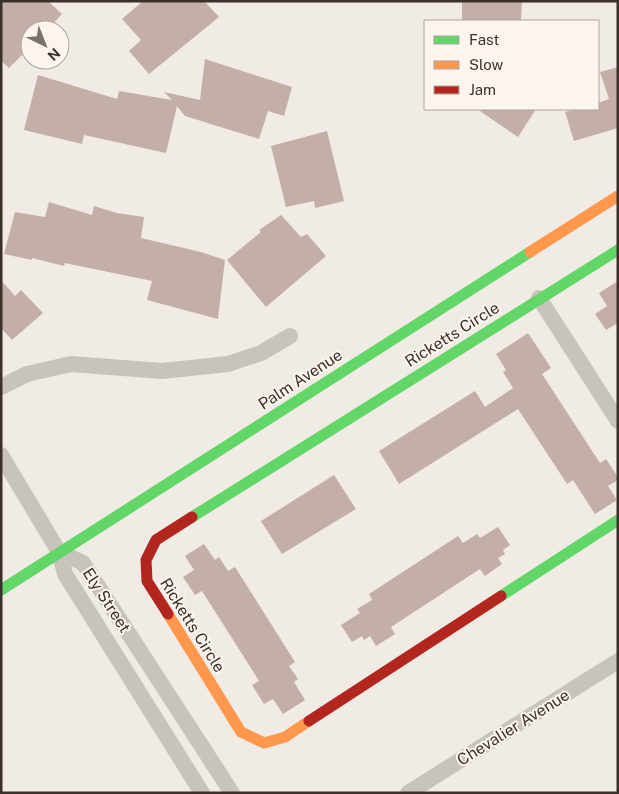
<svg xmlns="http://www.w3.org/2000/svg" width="619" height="794" font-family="'Public Sans',sans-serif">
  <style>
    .building { fill: #c3afa7 }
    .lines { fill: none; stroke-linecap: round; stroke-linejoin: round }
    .street { stroke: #c9c3be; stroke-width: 16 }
    .fast { stroke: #63d668; stroke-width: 11 }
    .slow { stroke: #ff974d; stroke-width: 11 }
    .jam { stroke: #b3261e; stroke-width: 11 }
    .labels { text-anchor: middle; stroke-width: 4; stroke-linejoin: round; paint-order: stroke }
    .street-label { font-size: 16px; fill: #3b302b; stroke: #fbf5ee }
  </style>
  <rect width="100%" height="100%" fill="#f0ebe5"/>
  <!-- building -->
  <path class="building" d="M1,1h47l14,13 -15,16h-17v17l-21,21 -8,-7z
    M143,1h61l15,16 -70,57 -20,-23 12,-11 -19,-21z
    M462,1h60l-1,20h-59z
    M205,59l87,28 -8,29 -16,-5 -9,28 -74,-23 -8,-10 -11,47 -82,-18 -2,9 -58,-14 14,-55 79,24 2,-8 53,9 -8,-8 36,8z
    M618,67v61l-44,13 -9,-29 12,-3h21v-6l11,-4 -9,-27z
    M477,109h59l-18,28z
    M327,131l17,70 -29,7 -1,-7 -28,6 -15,-61z
    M49,202l43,13 2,-9 23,7 27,4 -3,21 60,14 24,8 -7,59 -71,-19 5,-19 -87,-18 -1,3 -32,-8v2l-28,-6 11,-42 30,5z
    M281,215l20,22 6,-3 19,22 -60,51 -39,-47 34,-28 -2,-2z
    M1,280l14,16 6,-6 22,23 -31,27 -11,-12z
    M618,281v42l-12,7 -11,-16 12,-8 -8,-13z
    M528,333l23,35 -9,6 58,89 6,-4 12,18v3l-10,6 9,14 -22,14 -22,-34 -6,4 -49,-75 -119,75 -20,-33 96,-60 10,16 28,-19 -10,-16 3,-2 -10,-16z
    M334,475l22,34 -74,45 -21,-33z
    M498,527l12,18 -7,5 2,4 -7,4 4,6 -17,12 -5,-7 -89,58 4,7 -19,12 -6,-10 -6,4 -2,-4 -10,6 -11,-17 19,-12 -3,-4 15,-9 -3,-6 89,-58 5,7 14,-9 3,4z
    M204,544l11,16 4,-3 9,14 7,-4 60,95 -6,4 9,13 -4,3 11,18 -22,14 -10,-15 -9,5 -12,-19 7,-4 -15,-24 -42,-66 -7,4 -12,-18 11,-7 -9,-14z"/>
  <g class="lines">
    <!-- street -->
    <path class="street" d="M539,298l79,123
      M1,387l26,-13 44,-10 91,7 66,-7 33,-11 29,-17
      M1,455l58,97 6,22 137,219
      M59,552l24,11 149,230
      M408,793l210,-132"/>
    <!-- fast -->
    <path class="fast" d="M192,517l426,-267
      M1,590l529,-338
      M501,596l117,-76"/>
    <!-- slow -->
    <path class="slow" d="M530,252l88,-56
      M168,614l73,118 23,11 21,-6 24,-16"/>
    <!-- jam -->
    <path class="jam" d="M168,614l-21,-33 -1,-21 10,-20 36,-23
      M309,721l192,-125"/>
  </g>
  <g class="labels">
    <!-- street labels -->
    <g class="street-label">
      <text transform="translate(452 334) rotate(-32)" y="6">Ricketts Circle</text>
      <text transform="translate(300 379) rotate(-33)" y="6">Palm Avenue</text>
      <text transform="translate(107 600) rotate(57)" y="6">Ely Street</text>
      <text transform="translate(193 625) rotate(58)" y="6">Ricketts Circle</text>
      <text transform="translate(513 727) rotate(-32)" y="6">Chevalier Avenue</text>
    </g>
  </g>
  <!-- border -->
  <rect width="619" height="794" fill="none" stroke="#3b302b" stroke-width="5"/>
  <!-- legend -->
  <rect x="424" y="20" width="175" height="90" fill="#fbf5ee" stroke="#aea6a0"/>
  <rect x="434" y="36" width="25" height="8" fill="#63d668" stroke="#aea6a0"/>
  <text x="469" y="45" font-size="15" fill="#3b302b">Fast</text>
  <rect x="434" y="61" width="25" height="8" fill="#ff974d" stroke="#aea6a0"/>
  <text x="469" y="70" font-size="15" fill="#3b302b">Slow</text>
  <rect x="434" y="86" width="25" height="8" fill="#b3261e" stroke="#aea6a0"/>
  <text x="469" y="95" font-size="15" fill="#3b302b">Jam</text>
  <!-- north arrow -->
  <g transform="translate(45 45) rotate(137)"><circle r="24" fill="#fbf5ee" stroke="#aea6a0"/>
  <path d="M0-4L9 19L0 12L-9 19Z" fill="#7a716c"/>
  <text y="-8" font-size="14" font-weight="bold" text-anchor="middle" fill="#3b302b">N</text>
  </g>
</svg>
